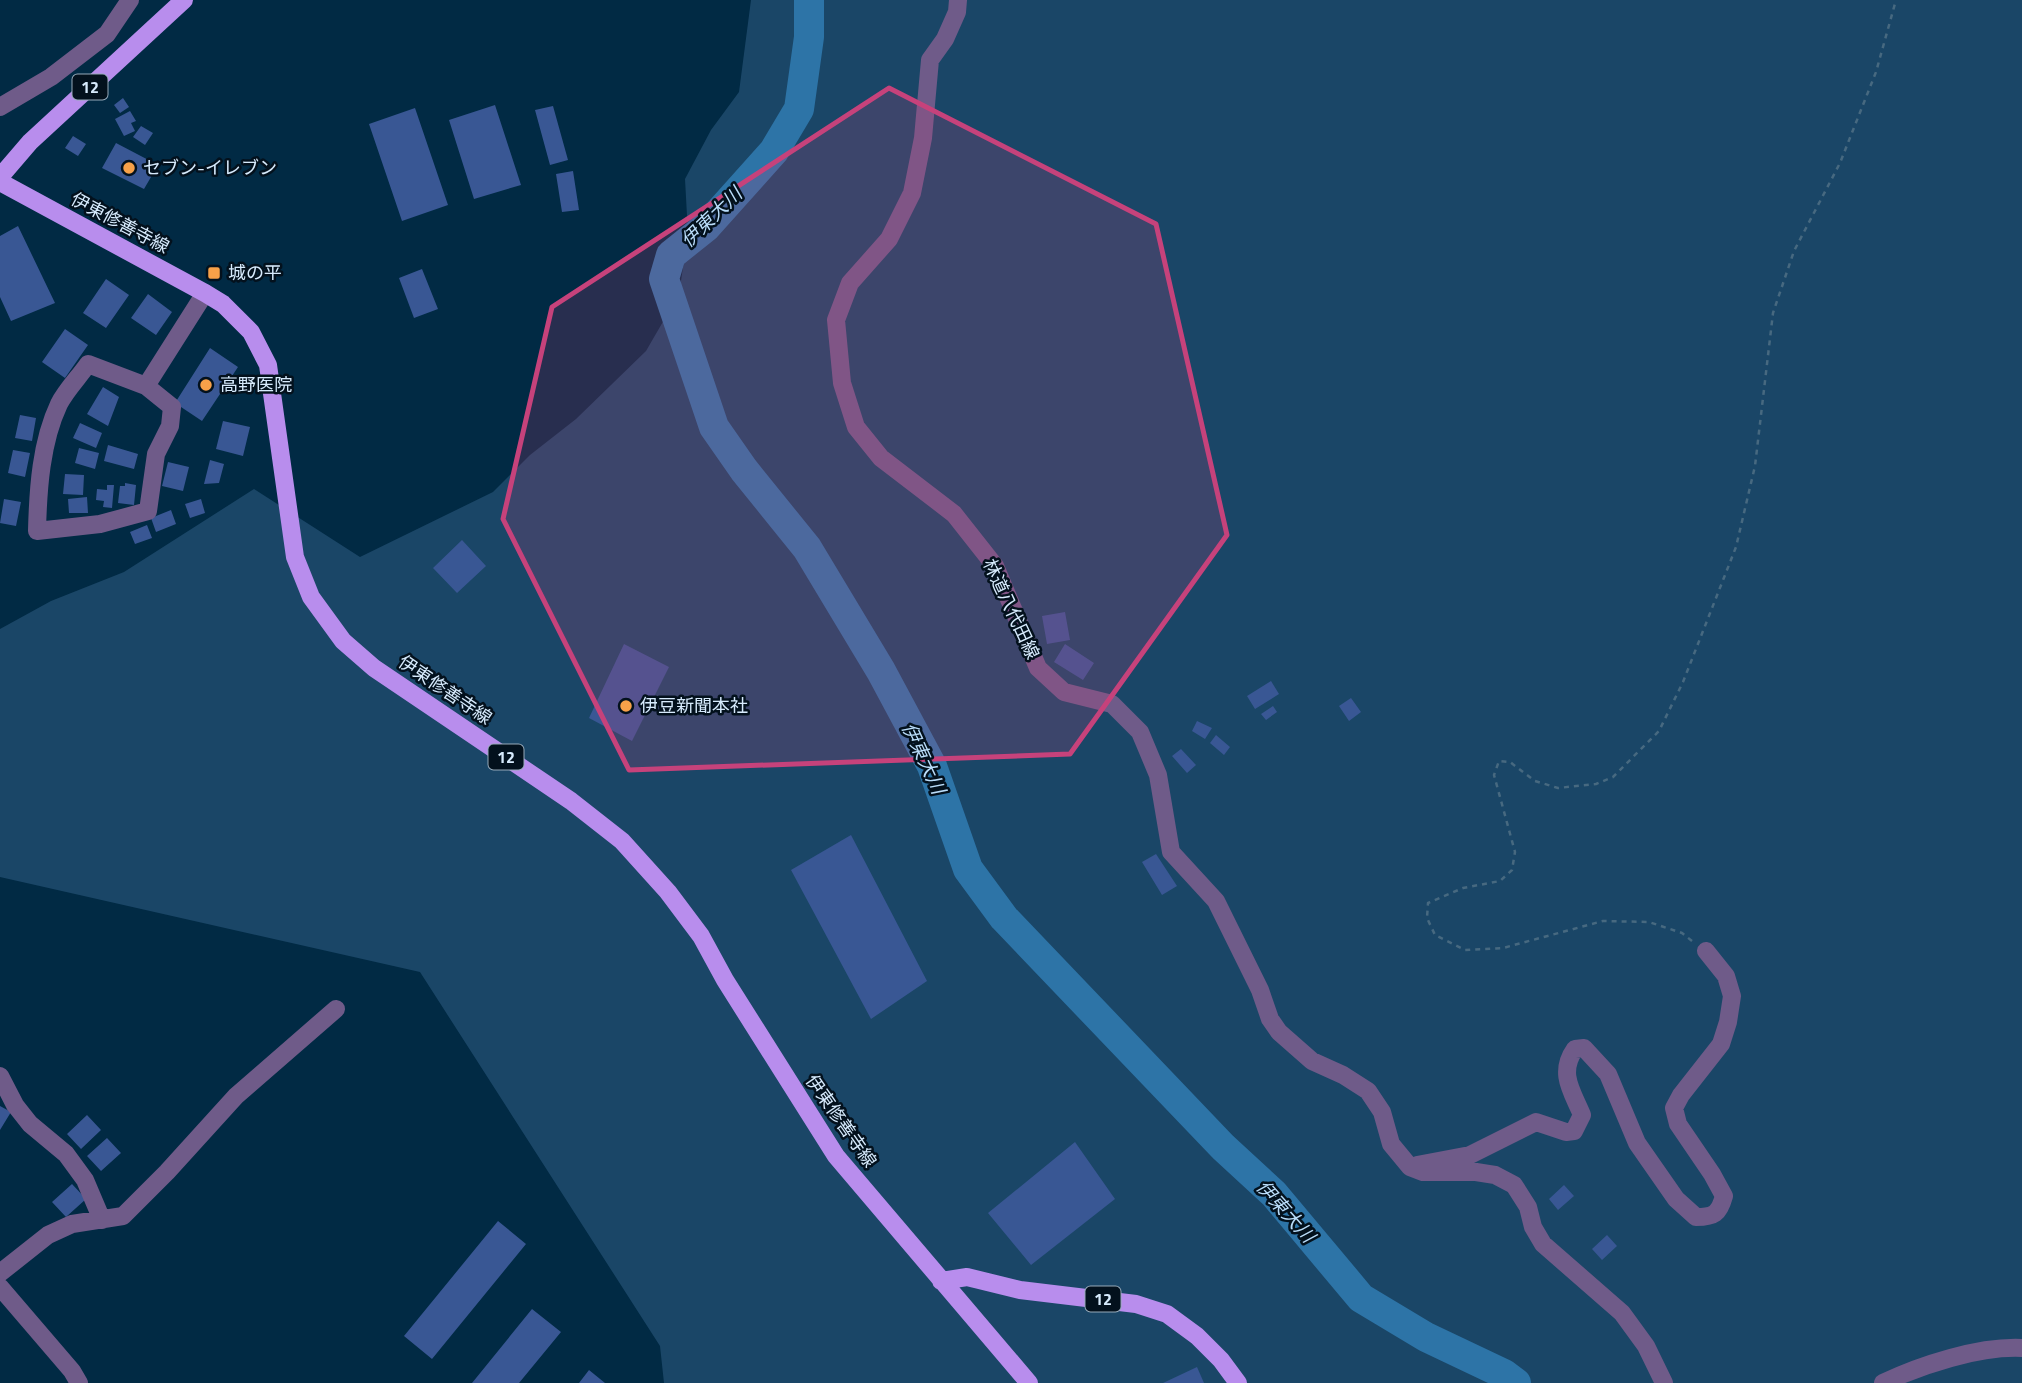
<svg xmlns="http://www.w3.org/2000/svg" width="2022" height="1383" font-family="'Titillium Web','Noto Sans JP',sans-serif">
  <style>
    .green { fill: #1a4667 }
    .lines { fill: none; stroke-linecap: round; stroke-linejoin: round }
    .river { stroke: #2d74a7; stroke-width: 30 }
    .building { fill: #395794 }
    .path { stroke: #476980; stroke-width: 2.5; stroke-dasharray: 5 5; stroke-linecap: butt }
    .minor { stroke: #6f5b89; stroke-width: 18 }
    .tertiary { stroke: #6f5b89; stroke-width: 18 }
    .primary { stroke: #b88ded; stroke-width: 18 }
    .marked { fill: #c6427b; fill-opacity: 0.2; stroke: #c6427b; stroke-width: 5; stroke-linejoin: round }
    .poi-dot { fill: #f7a149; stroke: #03111d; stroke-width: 2.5 }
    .labels { text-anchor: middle; stroke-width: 5; stroke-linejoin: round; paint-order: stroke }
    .shield { fill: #03111d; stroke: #97aaba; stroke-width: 2 }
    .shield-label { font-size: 16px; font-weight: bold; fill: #d7ebfd }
    .poi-label { font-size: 18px; fill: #d7ebfd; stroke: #03111d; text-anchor: start }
    .street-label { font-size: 18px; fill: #d7ebfd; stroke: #03111d }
    .water-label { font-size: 19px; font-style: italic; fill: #baddfa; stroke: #03111d }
  </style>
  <rect width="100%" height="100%" fill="#012a44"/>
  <!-- green -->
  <path class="green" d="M751,0h1271v1383h-1358l-4,-37 -240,-374 -420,-95v-248l51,-28 73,-29 130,-83 106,68 133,-65 37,-37 46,-36 70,-68 33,-57 9,-60 -3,-55 26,-49 28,-38z"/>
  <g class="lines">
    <!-- river -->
    <path class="river" d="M809,0v37l-10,72 -25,42 -68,76 -35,28 -7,24 50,148 30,43 63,78 74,123 51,95 36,103 36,49 219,229 51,47 87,104 65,39 78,37 12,9"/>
  </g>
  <!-- building -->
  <path class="building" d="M123,98l6,9 -9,6 -6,-8z
    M495,105l26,80 -47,14 -25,-79z
    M553,106l15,54 -18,5 -15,-55z
    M415,108l33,97 -46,16 -33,-97z
    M130,111l6,10 -5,2 4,8 -11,5 -9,-17z
    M141,126l12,7 -8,12 -12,-8z
    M73,136l13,8 -8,12 -13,-8z
    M116,143l42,22 -14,24 -42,-21z
    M573,171l6,39 -17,2 -6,-38z
    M18,226l37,77 -44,18 -11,-24v-61z
    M422,269l16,40 -24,9 -15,-40z
    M106,279l23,16 -23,33 -23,-15z
    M148,294l24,18 -16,23 -25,-17z
    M65,329l23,16 -23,33 -23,-16z
    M210,348l28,19 -36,54 -27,-18z
    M103,387l16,10 -11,29 -21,-12z
    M20,415l16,3 -4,23 -17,-3z
    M223,421l27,6 -7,29 -27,-7z
    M80,423l22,10 -6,15 -23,-10z
    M108,445l30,9 -4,15 -30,-8z
    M79,448l20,5 -4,16 -20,-6z
    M13,450l17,3 -5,24 -17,-4z
    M210,460l14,4 -5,19 -15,1z
    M168,462l21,5 -6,24 -21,-5z
    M65,474l19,1 -1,20 -20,-1z
    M125,483l11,2 -2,20 -16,-2 2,-17h5z
    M107,485h7l-2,23 -9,-1 1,-6 -8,-1 1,-11 10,1z
    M87,497l1,16h-19l-1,-14z
    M4,499l17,3 -5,24 -16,-3z
    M201,499l4,14 -15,5 -5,-14z
    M171,510l5,14 -20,8 -5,-14z
    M147,525l5,13 -17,6 -5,-12z
    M462,540l24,26 -29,27 -24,-25z
    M1065,612l5,28 -23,4 -5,-28z
    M624,644l45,23 -37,74 -43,-23z
    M1065,644l29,19 -11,17 -29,-18z
    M1271,681l8,13 -24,15 -8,-13z
    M1351,698l10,14 -12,9 -10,-15z
    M1273,706l4,6 -11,8 -5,-6z
    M1197,721l15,7 -7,11 -13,-8z
    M1216,735l14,12 -6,8 -14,-12z
    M1181,749l15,16 -9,8 -15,-17z
    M851,835l76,146 -56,38 -80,-149z
    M1156,854l21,32 -15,9 -20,-33z
    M0,1106l11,6 -11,18z
    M87,1115l14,15 -20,19 -14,-15z
    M107,1138l14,15 -20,18 -14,-15z
    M1075,1142l40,57 -84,66 -43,-52z
    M72,1184l14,15 -20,18 -14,-15z
    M1564,1185l10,11 -16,14 -9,-11z
    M498,1221l28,23 -94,115 -28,-23z
    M1607,1235l10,11 -15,14 -10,-11z
    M532,1309l29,23 -42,51h-47z
    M1197,1367l7,16h-41z
    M589,1370l16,13h-26z"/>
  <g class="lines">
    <!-- path -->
    <path class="path" d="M1692,941l-10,-8 -33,-11 -46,-1 -100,27 -38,2 -30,-15 -8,-17 1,-15 35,-15 37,-7 12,-11 3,-18 -21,-77 5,-14 11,1 25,19 23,7 38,-4 17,-7 46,-46 24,-49 53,-135 19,-81 18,-153 21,-62 46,-88 36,-91 20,-72"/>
    <!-- minor -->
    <path class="minor" d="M958,0l-1,12 -12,27 -15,21 -7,78 -11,55 -23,46 -39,44 -14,37 6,63 14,44 25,31 73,56 41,52 43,102 26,24 48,12 28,28 18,43 13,77 45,49 44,89 10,29 9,13 33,29 31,14 25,16 14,21 9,32 19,23 13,5h53l19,3 19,10 14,22 5,20 10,17 79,69 24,33 18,37
      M146,386l-58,-22c-9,13 -22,26 -29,40 -18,38 -21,85 -22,127l63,-7 48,-13 8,-57 14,-28 2,-19 -26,-21 59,-93
      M0,1076l15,29 15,19 36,30 19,26 17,40
      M1417,1165l53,-10 66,-33 30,10 8,-1 8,-16c-10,-24 -24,-42 -7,-66l9,-1 24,26 29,69 39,56 20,18c18,0 23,-3 28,-21l-12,-22 -34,-50 -4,-16 7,-13 40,-51 7,-22 4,-26 -6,-20 -20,-25
      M0,1273l48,-38 24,-11 51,-8 44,-44 69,-76 100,-87
      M1883,1383c38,-18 96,-37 139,-35"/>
    <!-- tertiary -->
    <path class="tertiary" d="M0,107l51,-30 56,-43 23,-34
      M0,1287l72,84 7,12"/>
    <!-- primary -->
    <path class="primary" d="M0,177l30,-35 154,-142
      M0,182l205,111 18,11 28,28 17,33 27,192 16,40 32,44 31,27 197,133 51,40 46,51 33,44 24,44 111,176 193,227
      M941,1281l26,-4 53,13 116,14 31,10 30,22 24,24 17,23"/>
  </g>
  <!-- marked area -->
  <path class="marked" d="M889,88l267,136 71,311 -157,219 -441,16 -126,-251 49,-212z"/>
  <!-- markers -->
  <g class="poi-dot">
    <circle cx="129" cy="168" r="7"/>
    <rect x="207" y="266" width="14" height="14" rx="3.5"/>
    <circle cx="206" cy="385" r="7"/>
    <circle cx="626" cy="706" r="7"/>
  </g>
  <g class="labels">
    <!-- shield labels -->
    <g class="shield">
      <rect x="72.5" y="74.5" width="35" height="25" rx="5"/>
      <rect x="488.5" y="744.5" width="35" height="25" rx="5"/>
      <rect x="1085.5" y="1286.5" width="35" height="25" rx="5"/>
    </g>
    <g class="shield-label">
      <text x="90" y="93">12</text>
      <text x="506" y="763">12</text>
      <text x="1103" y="1305">12</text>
    </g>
    <!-- poi labels -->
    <g class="poi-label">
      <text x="143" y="174">セブン-イレブン</text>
      <text x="228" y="279">城の平</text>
      <text x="220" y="391">高野医院</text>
      <text x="640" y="712">伊豆新聞本社</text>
    </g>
    <!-- street labels -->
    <g class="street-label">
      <text transform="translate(120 223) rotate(28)" y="6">伊東修善寺線</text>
      <text transform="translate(1011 609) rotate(65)" y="6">林道八代田線</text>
      <text transform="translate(445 690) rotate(34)" y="6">伊東修善寺線</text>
      <text transform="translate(841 1121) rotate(55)" y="6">伊東修善寺線</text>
    </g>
    <!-- water labels -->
    <g class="water-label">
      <text transform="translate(711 217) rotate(-44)" y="7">伊東大川</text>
      <text transform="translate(924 758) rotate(65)" y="7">伊東大川</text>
      <text transform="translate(1286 1211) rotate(48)" y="7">伊東大川</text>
    </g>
  </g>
</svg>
